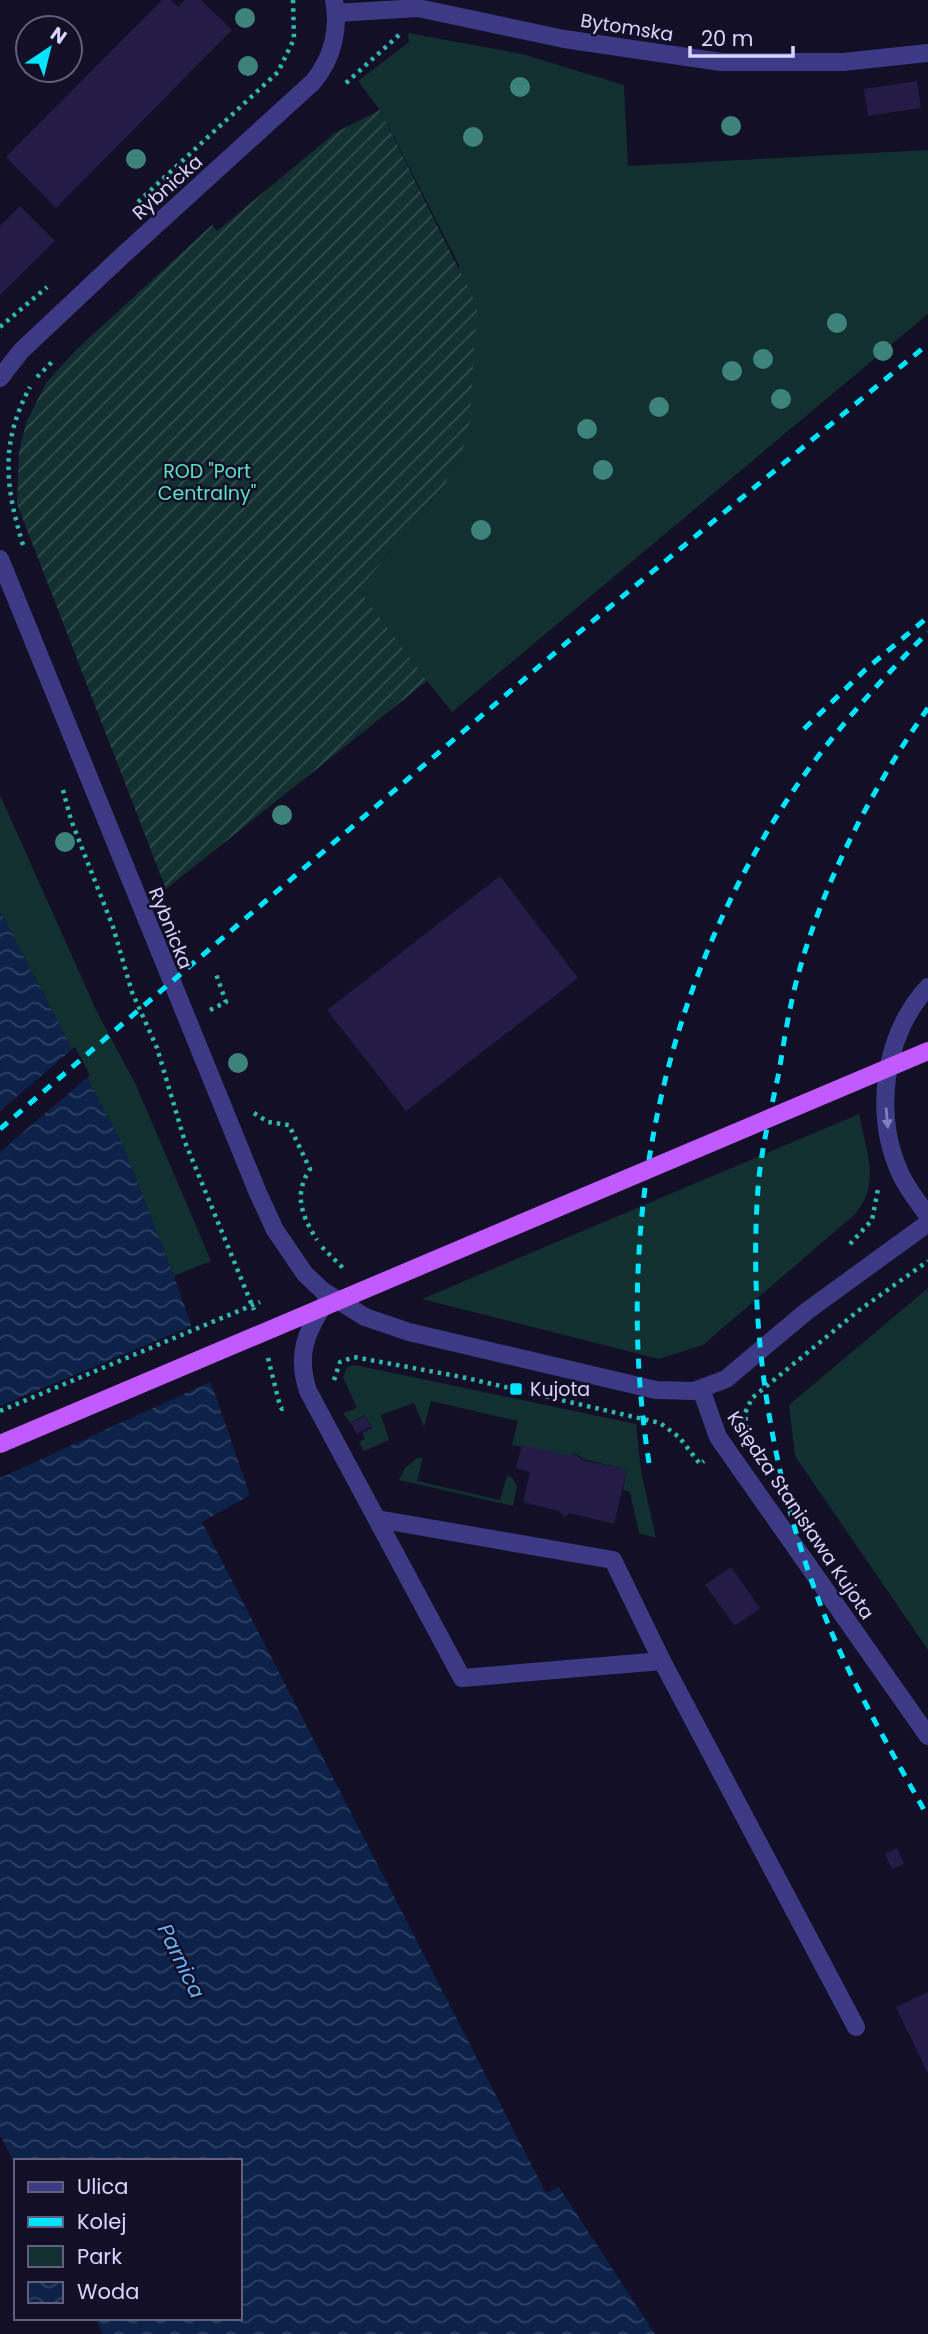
<svg xmlns="http://www.w3.org/2000/svg" width="928" height="2334" font-family="Poppins,sans-serif">
  <style>
    .green { fill: #12302f }
    .garden { fill: url(#garden-furrows) }
    .water { fill: url(#water-waves) }
    .pier { fill: #130f26 }
    .building { fill: #241b47 }
    .lines { fill: none; stroke-linecap: round; stroke-linejoin: round }
    .path { stroke: #2fb8b0; stroke-width: 4.5; stroke-dasharray: 3.5 5; stroke-linecap: butt }
    .minor { stroke: #3d3a85; stroke-width: 18 }
    .rail { stroke: #00e5ff; stroke-width: 5; stroke-dasharray: 10 9; stroke-linecap: butt }
    .path-bridge { stroke: #2fb8b0; stroke-width: 4.5; stroke-dasharray: 3.5 5; stroke-linecap: butt }
    .major-bridge { stroke: #c25bff; stroke-width: 18 }
    .tree { fill: #3d827b }
    .oneway { fill: #837fbc }
    .poi-dot { fill: #00e5ff; stroke: #130f26; stroke-width: 2.5 }
    .labels { text-anchor: middle; stroke-width: 5; stroke-linejoin: round; paint-order: stroke }
    .street-label { font-size: 19px; fill: #d9d4ff; stroke: #130f26 }
    .park-label { font-size: 19px; fill: #5fe0c0; stroke: #130f26 }
    .poi-label { font-size: 19px; fill: #d9d4ff; stroke: #130f26; text-anchor: start }
    .water-label { font-size: 21px; font-style: italic; fill: #62b6ff; stroke: #130f26 }
  </style>
  <defs>
    <pattern id="garden-furrows" width="10" height="10" patternUnits="userSpaceOnUse" patternTransform="scale(1.75)"><rect width="10" height="10" fill="#12302f"/><path d="M-1 1l2-2M0 10L10 0M9 11l2-2" fill="none" stroke="#344d4e"/></pattern>
    <pattern id="water-waves" width="16" height="10" patternUnits="userSpaceOnUse" patternTransform="scale(1.75)"><rect width="16" height="10" fill="#0c2248"/><path d="M0 5q4-4 8 0t8 0" fill="none" stroke="#2f4163"/></pattern>
  </defs>
  <rect width="100%" height="100%" fill="#130f26"/>
  <!-- green -->
  <path class="green" d="M408,33l114,21 102,31 4,81 300,-16v164l-476,398 -61,-76 -32,-46 86,-106 16,-29 -2,-190 -79,-155 -22,-29 51,-39z
    M0,795l97,217 39,73 75,176 -37,15 -52,-132 -122,-233z
    M859,1114c7,38 23,69 -5,101l-151,130 -44,14 -237,-60z
    M928,1288v362l-133,-194 -6,-51z
    M355,1365l281,59 5,47 15,67 -17,-5 -9,-41 -7,-2 4,-20 -44,-11 -8,-6 -5,3 -58,-11 6,-24 -87,-20 -7,26 -10,-24 -33,12 8,25 -25,11 -5,-9 6,-3 -3,-6 10,-5 -7,-13 -15,8 -7,-10 14,-5 -14,-31 4,-10z
    M417,1458h6l-6,23 83,19 7,-24 5,1 5,9 -4,20 -114,-26 6,-12z"/>
  <!-- garden -->
  <path class="garden" d="M380,110l97,196 -8,123 -8,26 -16,29 -86,106 68,91 -261,208 -149,-385 2,-52 7,-29 20,-40 30,-33 136,-125 5,6 118,-98z"/>
  <!-- water -->
  <path class="water" d="M0,911l122,233 52,132 76,219 -48,27 344,671 13,-6 96,147h-552l-8,-16h145v-157h-224v5l-16,-31z"/>
  <!-- pier -->
  <path class="pier" d="M75,1047l15,28 -90,77v-41z
    M194,1325l18,56 -212,97v-72z"/>
  <!-- building -->
  <path class="building" d="M162,0h9l7,7 7,-7h16l31,30 -176,178 -50,-51z
    M917,81l4,27 -53,8 -4,-27z
    M20,206l35,35 -55,54v-69z
    M500,876l78,102 -172,133 -79,-101z
    M365,1416l6,11 -15,7 -5,-11z
    M522,1445l48,11 5,-2 7,6 45,10 -13,54 -45,-11 -4,4 -7,-6 -35,-9 7,-30 -14,-4z
    M731,1567l29,41 -25,18 -30,-41z
    M897,1848l7,16 -12,5 -7,-15z
    M928,1992v82l-32,-67z"/>
  <g class="lines">
    <!-- path -->
    <path class="path" d="M346,83l53,-48
      M138,202l140,-130 16,-33 -1,-39
      M0,327l47,-40
      M37,377l16,-16
      M23,545c-18,-59 -23,-102 7,-158
      M63,790l8,30 42,107 19,65 25,56 28,94 69,168
      M210,1010l16,-8 -10,-28
      M254,1113l14,9 21,3 21,44c-17,26 -8,47 7,71
      M850,1244l22,-24 6,-31
      M322,1247l23,23
      M268,1358l12,48 2,3 5,-2
      M334,1380l6,-18 14,-5 108,20 198,46 19,14 21,27 4,-3
      M747,1429l-2,-16 7,-15 106,-87 70,-50"/>
    <!-- minor -->
    <path class="minor" d="M336,13l82,-5 146,31 157,23h122l85,-9
      M0,378l21,-27 101,-95 191,-174c19,-23 27,-52 21,-82
      M0,559l258,634 17,37 30,44 18,17 42,26 44,15 247,58 38,1 32,-12 81,-68 121,-88
      M928,987c-45,49 -55,128 -27,188 7,15 18,28 27,41
      M326,1302c-20,29 -30,53 -18,89l154,287 200,-17 194,366
      M701,1389l17,48 210,299
      M377,1519l236,41 49,101"/>
    <!-- rail -->
    <path class="rail" d="M928,708c-56,80 -106,176 -131,271 -8,30 -13,62 -18,93 -8,38 -18,77 -21,116 -10,138 12,283 61,413 28,75 70,146 109,216
      M804,729l61,-59 63,-53
      M0,1129l571,-490 357,-295
      M649,1463c-37,-238 13,-484 151,-682 38,-54 82,-102 128,-149"/>
    <!-- path-bridge -->
    <path class="path-bridge" d="M0,1411l260,-109"/>
    <!-- major-bridge -->
    <path class="major-bridge" d="M0,1444l928,-393"/>
  </g>
  <!-- trees -->
  <g class="tree">
    <circle cx="245" cy="18" r="10"/>
    <circle cx="248" cy="66" r="10"/>
    <circle cx="520" cy="87" r="10"/>
    <circle cx="731" cy="126" r="10"/>
    <circle cx="473" cy="137" r="10"/>
    <circle cx="136" cy="159" r="10"/>
    <circle cx="837" cy="323" r="10"/>
    <circle cx="883" cy="351" r="10"/>
    <circle cx="763" cy="359" r="10"/>
    <circle cx="732" cy="371" r="10"/>
    <circle cx="781" cy="399" r="10"/>
    <circle cx="659" cy="407" r="10"/>
    <circle cx="587" cy="429" r="10"/>
    <circle cx="603" cy="470" r="10"/>
    <circle cx="481" cy="530" r="10"/>
    <circle cx="282" cy="815" r="10"/>
    <circle cx="65" cy="842" r="10"/>
    <circle cx="238" cy="1063" r="10"/>
  </g>
  <!-- one-way arrows -->
  <defs><path id="oneway-solid" d="M-6-.8H1V-3.2L6.5 0L1 3.2V.8H-6Z" transform="scale(1.75)"/></defs>
  <use class="oneway" href="#oneway-solid" transform="translate(887 1118) rotate(85)"/>
  <!-- markers -->
  <rect class="poi-dot" x="509" y="1382" width="14" height="14" rx="3.5"/>
  <g class="labels">
    <!-- street labels -->
    <g class="street-label">
      <text transform="translate(627 27) rotate(9)" y="7">Bytomska</text>
      <text transform="translate(167 187) rotate(-42)" y="7">Rybnicka</text>
      <text transform="translate(171 928) rotate(68)" y="7">Rybnicka</text>
      <text transform="translate(801 1515) rotate(56)" y="7">Księdza Stanisława Kujota</text>
    </g>
    <!-- park labels -->
    <g class="park-label">
      <text x="207" y="478">ROD "Port<tspan x="207" dy="22">Centralny"</tspan></text>
    </g>
    <!-- poi labels -->
    <g class="poi-label">
      <text x="530" y="1396">Kujota</text>
    </g>
    <!-- water labels -->
    <g class="water-label">
      <text transform="translate(181 1961) rotate(64)" y="7">Parnica</text>
    </g>
  </g>
  <!-- legend -->
  <rect x="14" y="2159" width="228" height="161" fill="#130f26" stroke="#625e7d" stroke-width="2"/>
  <rect x="28" y="2182" width="35" height="10" fill="#3d3a85" stroke="#625e7d" stroke-width="2"/>
  <text x="77" y="2194" font-size="21" fill="#d9d4ff">Ulica</text>
  <rect x="28" y="2217" width="35" height="10" fill="#00e5ff" stroke="#625e7d" stroke-width="2"/>
  <text x="77" y="2229" font-size="21" fill="#d9d4ff">Kolej</text>
  <rect x="28" y="2246" width="35" height="21" fill="#12302f" stroke="#625e7d" stroke-width="2"/>
  <text x="77" y="2264" font-size="21" fill="#d9d4ff">Park</text>
  <rect x="28" y="2282" width="35" height="21" fill="url(#water-waves)" stroke="#625e7d" stroke-width="2"/>
  <text x="77" y="2299" font-size="21" fill="#d9d4ff">Woda</text>
  <!-- north arrow -->
  <g transform="translate(49 49) rotate(35)"><circle r="33" fill="#130f26" stroke="#625e7d" stroke-width="2"/>
  <path d="M0-5L12 26L0 18L-12 26Z" fill="#00e5ff"/>
  <text y="-10" font-size="19" font-weight="bold" text-anchor="middle" fill="#d9d4ff">N</text>
  </g>
  <!-- scale -->
  <path d="M690 46v10h103v-10" fill="none" stroke="#d9d4ff" stroke-width="3.5"/>
  <text x="701" y="46" font-size="21" fill="#d9d4ff" stroke="#130f26" stroke-width="5" paint-order="stroke">20 m</text>
</svg>
